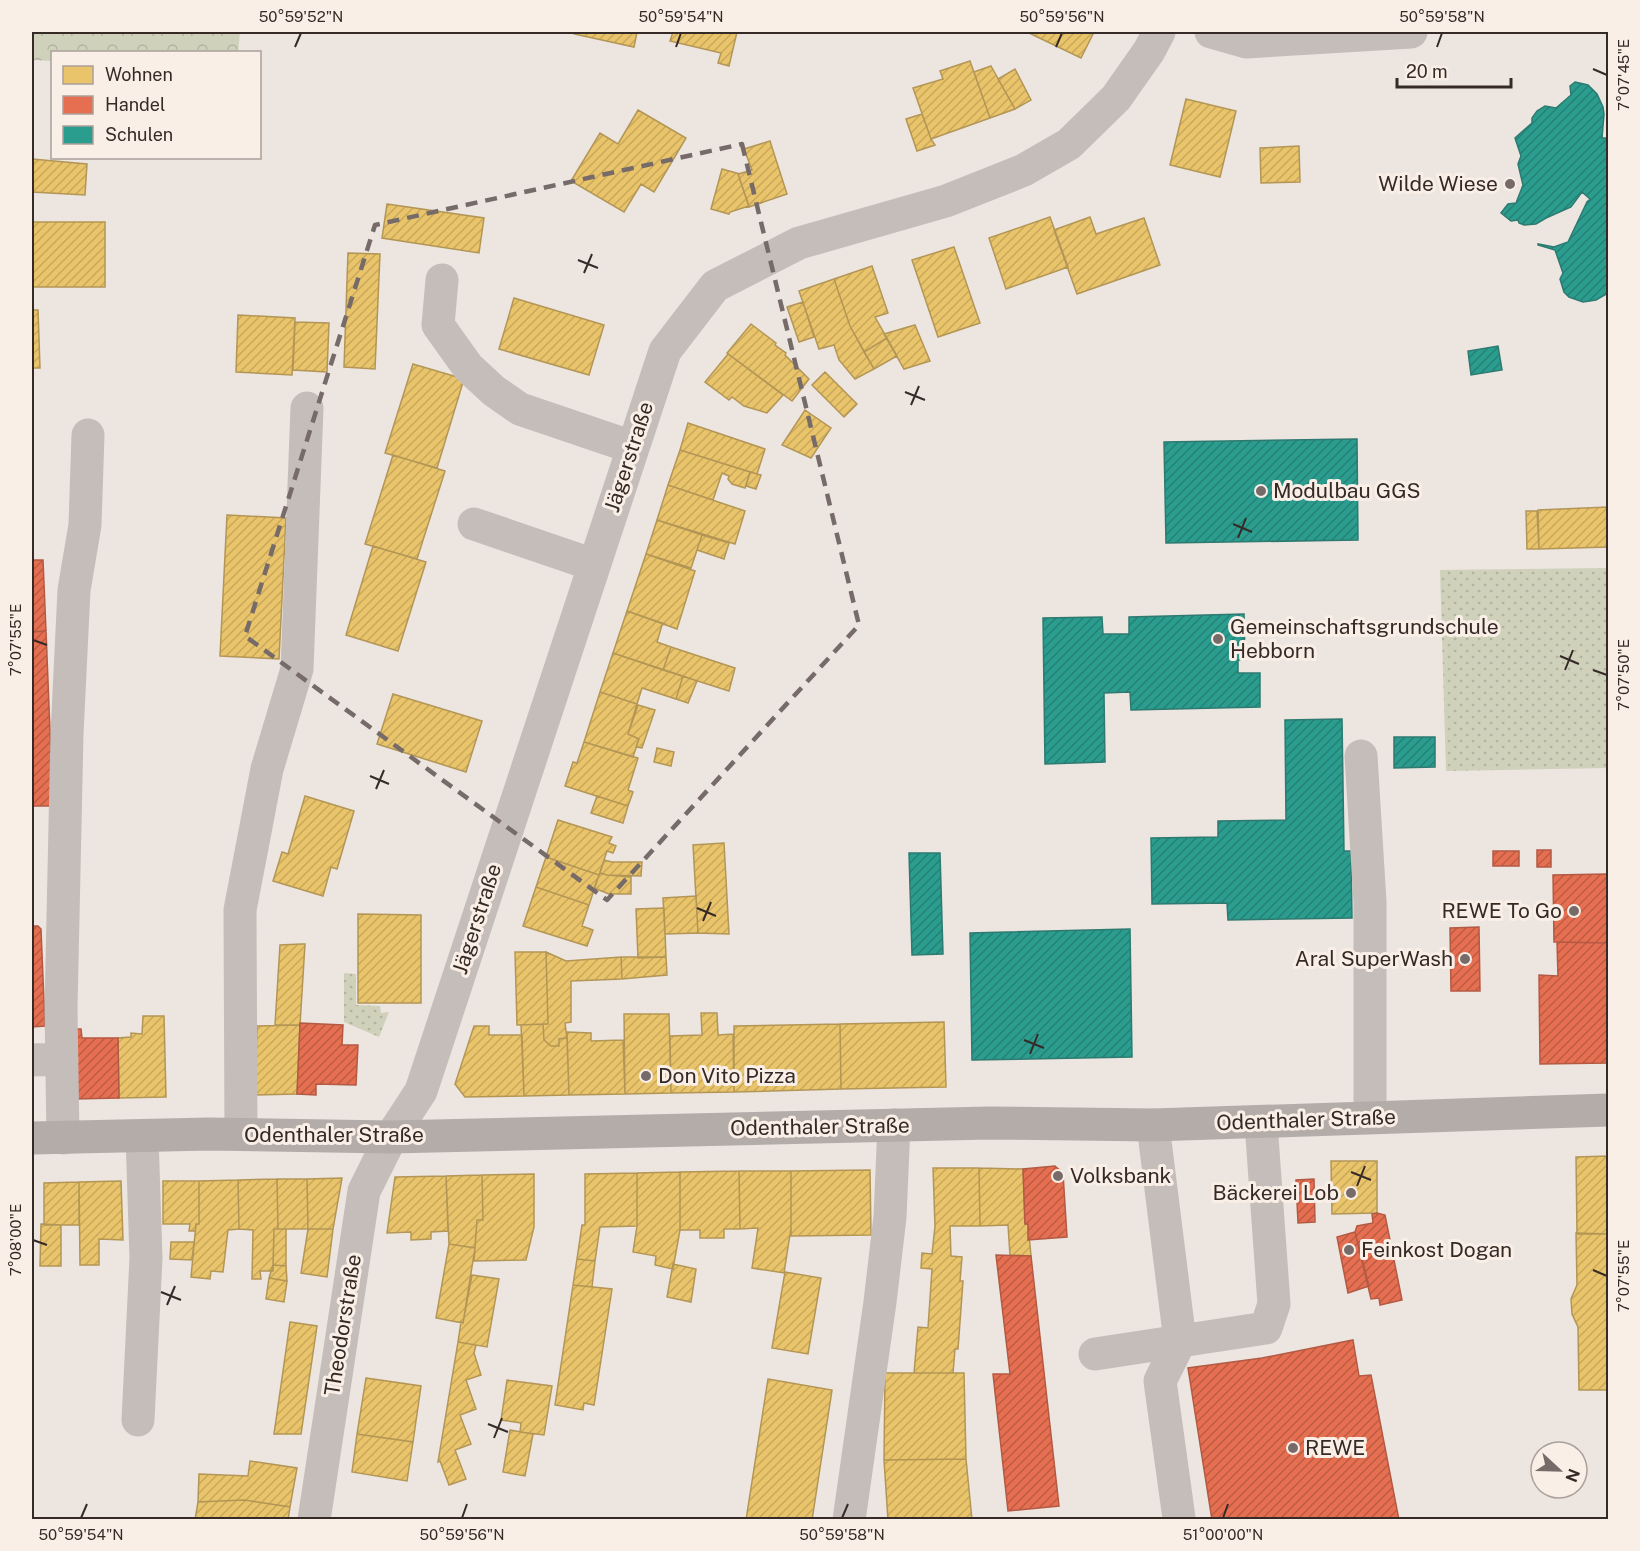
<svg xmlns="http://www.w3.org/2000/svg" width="1640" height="1551" font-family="'Public Sans',sans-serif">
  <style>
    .forest { fill: url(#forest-crowns) }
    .park { fill: url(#park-dots) }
    .homes { fill: url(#homes-hatch); stroke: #b39656; stroke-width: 1.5 }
    .shops { fill: url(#shops-hatch); stroke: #b25a44; stroke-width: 1.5 }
    .schools { fill: url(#schools-hatch); stroke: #2e7a70; stroke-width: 1.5 }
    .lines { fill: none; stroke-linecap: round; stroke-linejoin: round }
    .minor { stroke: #c5bdb9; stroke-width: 33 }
    .major { stroke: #b4aca9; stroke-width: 33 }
    .marked { fill: none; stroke: #766b68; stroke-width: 4.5; stroke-dasharray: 12 8; stroke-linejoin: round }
    .ticks { fill: none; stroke: #362a27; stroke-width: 2 }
    .poi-dot { fill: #766b68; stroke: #f9efe7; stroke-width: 2 }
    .labels { text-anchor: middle; stroke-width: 6; stroke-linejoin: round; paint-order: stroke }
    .poi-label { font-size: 21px; fill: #362a27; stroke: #f9efe7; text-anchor: start }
    .street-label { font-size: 21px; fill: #362a27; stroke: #f9efe7 }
    .neatline { fill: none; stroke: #362a27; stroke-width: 2 }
    .ticks-label { font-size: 15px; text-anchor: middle; fill: #362a27 }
  </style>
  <defs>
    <pattern id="forest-crowns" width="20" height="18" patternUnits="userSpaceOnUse" patternTransform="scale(1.5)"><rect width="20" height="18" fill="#cfd1ba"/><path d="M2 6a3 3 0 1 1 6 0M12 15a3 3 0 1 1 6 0" fill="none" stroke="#b2b4a0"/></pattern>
    <pattern id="park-dots" width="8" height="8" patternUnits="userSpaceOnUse" patternTransform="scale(1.5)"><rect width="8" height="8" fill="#cfd1ba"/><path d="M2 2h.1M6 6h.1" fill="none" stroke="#b2b4a0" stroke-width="1.8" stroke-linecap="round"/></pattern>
    <pattern id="homes-hatch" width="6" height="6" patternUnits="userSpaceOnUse" patternTransform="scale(1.5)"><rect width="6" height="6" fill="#e9c46a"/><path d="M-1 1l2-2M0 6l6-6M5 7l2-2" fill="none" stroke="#c8a95c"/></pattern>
    <pattern id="shops-hatch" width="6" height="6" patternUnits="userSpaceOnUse" patternTransform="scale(1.5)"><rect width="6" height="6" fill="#e76f51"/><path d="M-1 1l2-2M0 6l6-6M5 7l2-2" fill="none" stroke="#bc5b43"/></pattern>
    <pattern id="schools-hatch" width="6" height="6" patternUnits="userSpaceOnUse" patternTransform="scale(1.5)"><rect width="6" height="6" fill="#2a9d8f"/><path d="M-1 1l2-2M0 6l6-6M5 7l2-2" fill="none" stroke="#258075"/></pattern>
  </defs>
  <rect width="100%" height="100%" fill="#ece5e0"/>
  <!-- forest -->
  <path class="forest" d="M32,32h208l-2,20h-186v9l-20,-1z"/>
  <!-- park -->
  <path class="park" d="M1608,568v200l-162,3 -6,-201z
    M344,973l12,1v31l24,1 1,7 8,-1 -10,25 -35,-15z"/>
  <!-- homes -->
  <path class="homes" d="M574,32h63l-3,15 -60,-13z
    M673,32h64l-8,34 -11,-3 3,-10 -51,-12z
    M1027,32h67l-13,26z
    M970,61l20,57 -59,21 -18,-51 30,-9 -3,-8z
    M991,66l24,43 -25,9 -16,-46z
    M1015,69l16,31 -16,9 -17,-30z
    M1186,99l50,12 -16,66 -50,-12z
    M638,110l48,28 -32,54 -13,-8 -17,28 -53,-31 29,-48 18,11z
    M922,114l9,25 4,6 -18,6 -11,-32z
    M770,141l17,53 -38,13 -11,-33 14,-4 -8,-21z
    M1299,146l1,36 -39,1 -1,-35z
    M32,159l55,5 -2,31 -53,-3z
    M722,169l18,5h-2l11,32 -19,6 -1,2 -18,-5z
    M387,204l97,14 -5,35 -97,-15z
    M1050,217l18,50 -62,22 -17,-51z
    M1090,217l6,17 48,-16 16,47 -83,29 -23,-64z
    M33,222h72v65h-73z
    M954,247l26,76 -42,14 -26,-77z
    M348,253l32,1 -5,115 -31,-2z
    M872,266l16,47 -13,4 12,21 -23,14 -14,-26 -16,-47z
    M834,279l16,47 24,43 -19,10 -16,-19 -5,-15 -15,4 -20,-58z
    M514,298l90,27 -15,50 -90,-26z
    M803,302l11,35 -15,5 -12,-35z
    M32,310h6l2,58h-8z
    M238,315l57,3 -3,57 -56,-3z
    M295,322l34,1 -2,49 -34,-2z
    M751,324l25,19 -1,2 11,8 -1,2 24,24 -17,22 -65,-48z
    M915,325l15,36 -26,8 -20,-35z
    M887,338l10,18 -23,13 -10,-17z
    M728,354l55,41 -16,18 -23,-7 -12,-9 -3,3 -24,-18z
    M413,364l51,15 -27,89 -52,-15z
    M825,372l32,32 -13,13 -32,-32z
    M805,410l26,18 -20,30 -29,-13z
    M688,423l77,26 -8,25 -77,-24z
    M680,450l70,22 -5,16 -13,-4 -4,-5 1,-3 -7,-3 -9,27 -45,-15z
    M393,455l52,16 -28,88 -52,-15z
    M750,472l11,3 -5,14 -10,-3z
    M668,485l77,26 -10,33 -78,-24z
    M1608,507v40l-69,2 -1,-39z
    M1526,511h11l2,38h-12z
    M227,515l59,3 -7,141 -59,-3z
    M657,520l45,15 -11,33 -45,-14z
    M702,535l27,8 -5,16 -27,-9z
    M373,546l53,16 -28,89 -52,-16z
    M646,554l49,17 -18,58 -50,-18z
    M627,611l38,13 -3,1 -5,17 14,5 -8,23 -50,-17z
    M671,647l64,21 -6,23 -66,-21z
    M613,653l70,23 -7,23 -34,-11 -5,16 -37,-12z
    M683,676l14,5 -9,22 -12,-4z
    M600,692l37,12 -9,30 11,5 -6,18 -49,-15z
    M393,694l89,27 -16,51 -89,-28z
    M638,705l17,5 -13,38 -6,-1 3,-8 -11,-5z
    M584,742l54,16 -10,32 5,2 -5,14 -63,-20 8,-24 4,1z
    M657,748l17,4 -3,14 -17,-4z
    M305,796l49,15 -17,58 -6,-2 -8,29 -50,-15 9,-29 6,2z
    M597,796l31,10 -5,17 -32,-10z
    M558,820l54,17 -3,6 7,3 -3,7 -6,-2 -8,24 -53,-18z
    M724,843l5,91 -31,-1 -5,-88z
    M546,857l53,18 -10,30 -53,-18z
    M604,860l8,2h30l-1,14 -34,-1 -7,-2z
    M600,873l7,2 24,2v17h-22l-15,-6z
    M536,887l53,18 -7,21 11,4 -6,16 -64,-20z
    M696,896l2,37 -33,1 -2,-36z
    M664,908l2,49 -28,1 -2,-49z
    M358,914l63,1v88h-63z
    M301,944h4l-5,81h-25l5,-80z
    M515,952h31l2,72 -31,1z
    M546,952l20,9 55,-4 1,22 -51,2v41l-6,1 2,15 -8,1v7h-8l-7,-6 -1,-16h5z
    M621,957h45l1,18 -45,4z
    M701,1013h16l1,22 15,-1 1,58 -63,1 -1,-57 32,-1z
    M624,1014h45l2,79 -46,1z
    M143,1016h21l2,81 -47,1 -1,-60 13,-1v-4l11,1z
    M944,1022l2,65 -105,2 -1,-65z
    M543,1024l1,16 7,6h8v-7l8,-1 2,57 -45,1 -3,-71z
    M840,1024l1,65 -107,3v-66z
    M300,1025l-3,69 -42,1 2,-69z
    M474,1026h15v9h33l2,61 -59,1 -10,-13z
    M567,1032l24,1v8l32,-1 2,54 -56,1z
    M1608,1156v78h-31l-1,-77z
    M1331,1161h46v52l-45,1z
    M933,1168h46l1,58h-30l1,30 11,1 -2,24h3l-5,68h-3l-2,24h-39l4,-46 10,1 4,-59 -11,-1 1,-15 10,1 3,-28z
    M979,1168l44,1 2,55h3l3,32 -21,-1 -2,-30 -28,1z
    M870,1170l1,65 -80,1v-65z
    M739,1171h52v57l-7,45 -32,-5 6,-40 -18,1z
    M739,1171l1,58h-16v9h-24v-8h-20v-58z
    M680,1172v58l-7,39 -18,-4 1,-9 -23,-4 4,-26v-53z
    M637,1173v53l-37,1 -5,34 -18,-2 5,-34h3v-51z
    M534,1174v53l-8,33 -52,1 3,-41h6l-1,-45z
    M482,1175l1,45h-6l-2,28 -26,-4 -3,-68z
    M446,1176l2,55 -17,1v7l-20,1v-8l-24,1 8,-56z
    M342,1178l-9,51h-25l-1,-50z
    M277,1179l1,50h-4l-1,42h-13l1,8h-9l1,-49 -14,-1 -1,-49z
    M277,1179h30l1,50h-30z
    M238,1180l1,49 -11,1 -5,42 -12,-1 -1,8 -19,-2 5,-53h3v-43z
    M121,1181l2,59 -24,-1v26h-19l-1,-83z
    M163,1181h36v43h-3l-1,7h-6l1,-7h-27z
    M79,1182v43h-35v-42z
    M41,1224l20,1v41h-21z
    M274,1229h12v37l-13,-1z
    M308,1229h25l-6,48 -26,-4z
    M1576,1233l32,1v156h-29l-1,-63 -6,-13 -1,-15 6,-14z
    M171,1242h23l-2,18 -22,-1z
    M449,1244l26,4 -12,75 -27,-5z
    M577,1259l18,2 -3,26 -19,-2z
    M673,1264l23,5 -5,33 -24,-5z
    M273,1265l13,1 1,15 -18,-3z
    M785,1272l36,6 -13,76 -36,-6z
    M472,1275l27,4 -12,68 -29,-5 3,-20 2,1z
    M269,1278l18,3 -3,21 -18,-3z
    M573,1285l39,4 -18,116 -10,-2 -1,7 -28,-5z
    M290,1322l27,4 -16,108h-27z
    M458,1342l18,3 -2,8 7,22 -15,5 10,29 -16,6 11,29 -16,6 11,29 -17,6 -9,-24 -2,1z
    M885,1373h79l2,86 -82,1z
    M366,1378l55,8 -8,56 -56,-8z
    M768,1379l64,11 -20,130h-66z
    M507,1380l45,6 -8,49 -24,-3 1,-9 -20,-3z
    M510,1430l23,4 -8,42 -22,-4z
    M357,1434l56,8 -6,39 -55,-9z
    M966,1459l6,61h-84l-4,-60z
    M250,1461l47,7 -7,39 -46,-7 -46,2 1,-28 49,2z
    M244,1500l46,7 -2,13h-93l3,-18z"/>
  <!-- shops -->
  <path class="shops" d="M32,560h11l3,71 -14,1z
    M46,631l7,175h-21v-174z
    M1537,850h14v17h-14z
    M1493,851h26v15h-26z
    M1608,874v69l-54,-1 -1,-67z
    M32,926h6l3,3 4,97 -13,1z
    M1479,927l1,64h-29l-1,-63z
    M1557,942l51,1v120l-68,1 -1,-89 19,1z
    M300,1023l43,2 -1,20h16l-2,40 -40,-1v11l-19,-1z
    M73,1029h8l1,9h36l1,60 -45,1z
    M1055,1166l8,7 4,64 -39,3v-16h-3l-2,-55z
    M1314,1179l1,43 -17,1 -2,-43z
    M1377,1213l8,2 17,85 -22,5 -1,-7 -8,1 -16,-67 2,-6 16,-3 -1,-9z
    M1355,1232l14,54 -21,7 -11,-56z
    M996,1255l35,1 28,250 -51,5 -15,-137h17z
    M1353,1340l6,36 12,-1 28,145h-187l-24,-152 74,-10z"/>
  <!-- schools -->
  <path class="schools" d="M1575,82l13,3 9,9 6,13 1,7 -2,24h6v155l-12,7 -13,2 -14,-5 -5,-5 -4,-13 3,-6 -8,-23 -17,-5v-1l16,3 14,-5 19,-40 3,-3 -8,-7 -11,15 -25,11 -10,6 -12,1 -5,-2 -1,-3 -7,1 -10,-8 7,-9 8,-1 7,-18 -5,-21 3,-8 -6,-18 17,-15v-5l5,-7 8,-5 11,2 15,-13 -1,-9z
    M1498,346l4,24 -31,5 -3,-24z
    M1357,439l1,101 -192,3 -2,-101z
    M1244,614l1,46h-7v13h22v34l-129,3 -1,-18 -26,1 1,69 -60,2 -2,-146 59,-1 1,17h26v-17z
    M1342,719l2,132h7l1,67 -124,2 -1,-17 -75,1 -1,-66 67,-1v-16l68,-1 -1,-100z
    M1394,737h41v30l-41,1z
    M909,853h31l3,101 -31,1z
    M1130,929l2,128 -160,3 -2,-127z"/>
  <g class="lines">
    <!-- minor -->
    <path class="minor" d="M1211,32l35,10 165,-10
      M442,280l-4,45 30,42 26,24 26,18 112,38
      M474,524l120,41
      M1361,756l9,146v215
      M32,1060l30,-1
      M1153,1125l27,216 -20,40 19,137
      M241,1134l-1,-224 27,-141 30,-100 10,-261
      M63,1138l-2,-129 6,-275 7,-144 11,-65 3,-90
      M1095,1354l171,-26 8,-24 -13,-181
      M138,1420l8,-162 -4,-122
      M314,1520l50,-329 27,-54 30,-46 244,-740 50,-65 84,-43 147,-42 78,-31 45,-26 47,-46 33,-47 10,-19
      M849,1520l31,-218 10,-85 4,-92"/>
    <!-- major -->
    <path class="major" d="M32,1138l177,-4 182,3 599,-14 163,2 455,-15"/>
  </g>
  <!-- marked area -->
  <path class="marked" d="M742,144l117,481 -252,275 -362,-264 130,-411z"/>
  <!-- ticks -->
  <path class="ticks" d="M295,47l6,-14M676,47l5,-14M1056,47l6,-14M1437,47l5,-14M1593,69l14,6M578,260l20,8M584,273l8,-19M905,392l20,8M911,405l8,-19M1233,524l19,8M1238,538l8,-20M33,640l14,5M1560,656l19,8M1565,670l8,-20M1593,670l14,5M370,776l19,8M376,789l8,-19M697,908l19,8M703,921l8,-19M1024,1040l20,8M1030,1054l8,-20M1351,1172l20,8M1357,1186l8,-20M33,1240l14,5M1593,1270l14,6M161,1292l20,8M167,1305l8,-19M488,1424l20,8M494,1438l8,-20M81,1518l6,-14M462,1518l5,-14M842,1518l6,-14M1223,1518l5,-14"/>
  <!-- markers -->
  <g class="poi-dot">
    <circle cx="1510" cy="184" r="6"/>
    <circle cx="1261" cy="491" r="6"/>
    <circle cx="1218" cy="639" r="6"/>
    <circle cx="1574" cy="911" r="6"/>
    <circle cx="1465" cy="959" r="6"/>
    <circle cx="646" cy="1076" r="6"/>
    <circle cx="1058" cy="1176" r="6"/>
    <circle cx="1351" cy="1193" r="6"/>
    <circle cx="1349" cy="1250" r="6"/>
    <circle cx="1293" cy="1448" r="6"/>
  </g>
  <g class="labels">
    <!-- poi labels -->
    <g class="poi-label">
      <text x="1498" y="191" text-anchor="end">Wilde Wiese</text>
      <text x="1273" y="498">Modulbau GGS</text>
      <text x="1230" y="634">Gemeinschaftsgrundschule<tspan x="1230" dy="24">Hebborn</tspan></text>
      <text x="1562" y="918" text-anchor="end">REWE To Go</text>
      <text x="1453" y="966" text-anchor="end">Aral SuperWash</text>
      <text x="658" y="1083">Don Vito Pizza</text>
      <text x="1070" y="1183">Volksbank</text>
      <text x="1339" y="1200" text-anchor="end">Bäckerei Lob</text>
      <text x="1361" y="1257">Feinkost Dogan</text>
      <text x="1305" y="1455">REWE</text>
    </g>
    <!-- street labels -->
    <g class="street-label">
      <text transform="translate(629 457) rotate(-72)" y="7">Jägerstraße</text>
      <text transform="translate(477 919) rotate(-72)" y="7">Jägerstraße</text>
      <text transform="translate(1306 1120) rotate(-2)" y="7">Odenthaler Straße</text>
      <text transform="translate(820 1127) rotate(-1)" y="7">Odenthaler Straße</text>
      <text x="334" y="1142">Odenthaler Straße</text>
      <text transform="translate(343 1325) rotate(-81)" y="7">Theodorstraße</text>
    </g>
  </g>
  <!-- border -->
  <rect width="1640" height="1551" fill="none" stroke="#f9efe7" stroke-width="66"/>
  <!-- legend -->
  <rect x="51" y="51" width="210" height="108" fill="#f9efe7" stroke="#aba09a" stroke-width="1.5"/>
  <rect x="63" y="66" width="30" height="18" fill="#e9c46a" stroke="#aba09a" stroke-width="1.5"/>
  <text x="105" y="81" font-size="18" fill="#362a27">Wohnen</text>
  <rect x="63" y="96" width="30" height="18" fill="#e76f51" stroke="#aba09a" stroke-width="1.5"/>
  <text x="105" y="111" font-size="18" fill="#362a27">Handel</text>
  <rect x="63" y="126" width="30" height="18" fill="#2a9d8f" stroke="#aba09a" stroke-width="1.5"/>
  <text x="105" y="141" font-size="18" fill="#362a27">Schulen</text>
  <!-- north arrow -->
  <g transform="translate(1559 1470) rotate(112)"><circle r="28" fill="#f9efe7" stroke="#aba09a" stroke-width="1.5"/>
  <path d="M0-4.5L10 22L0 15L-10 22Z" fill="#766b68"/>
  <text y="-9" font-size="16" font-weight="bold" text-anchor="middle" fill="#362a27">N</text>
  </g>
  <!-- scale -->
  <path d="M1397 78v9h114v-9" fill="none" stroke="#362a27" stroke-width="3"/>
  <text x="1406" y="78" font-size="18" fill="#362a27" stroke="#f9efe7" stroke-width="4.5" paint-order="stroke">20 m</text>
  <rect x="33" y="33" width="1574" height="1485" class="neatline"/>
  <g class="ticks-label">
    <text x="301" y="22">50°59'52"N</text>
    <text x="681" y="22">50°59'54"N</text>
    <text x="1062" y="22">50°59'56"N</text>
    <text x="1442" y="22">50°59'58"N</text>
    <text transform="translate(1624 75) rotate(-90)" y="5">7°07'45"E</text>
    <text transform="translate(16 640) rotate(-90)" y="5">7°07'55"E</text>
    <text transform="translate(1624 675) rotate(-90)" y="5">7°07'50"E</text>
    <text transform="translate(16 1240) rotate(-90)" y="5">7°08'00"E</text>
    <text transform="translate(1624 1276) rotate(-90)" y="5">7°07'55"E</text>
    <text x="81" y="1540">50°59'54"N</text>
    <text x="462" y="1540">50°59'56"N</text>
    <text x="842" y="1540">50°59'58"N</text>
    <text x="1223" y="1540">51°00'00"N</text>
  </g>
</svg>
